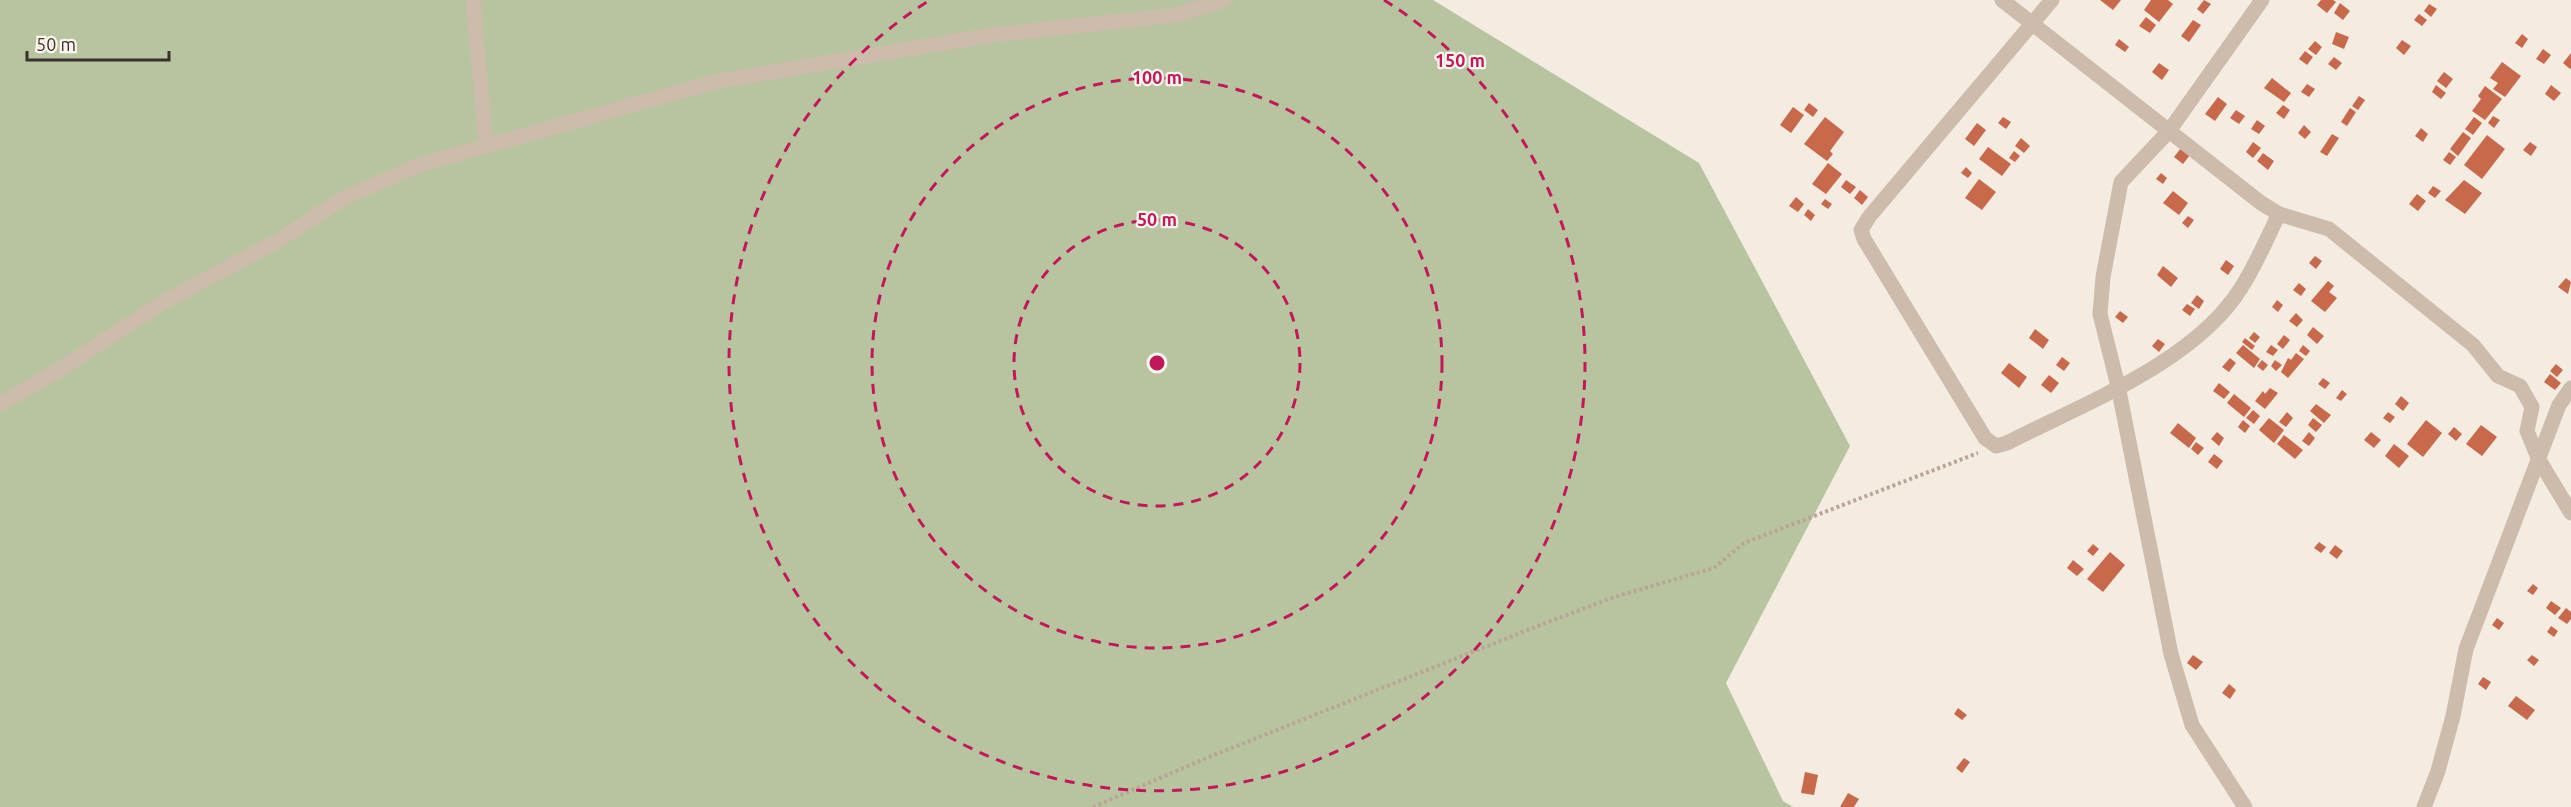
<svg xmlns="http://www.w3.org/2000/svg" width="2571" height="807" font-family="Ubuntu,sans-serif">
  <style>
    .green { fill: #b8c4a0 }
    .building { fill: #c8694b }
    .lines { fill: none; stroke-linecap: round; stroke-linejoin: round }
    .path { stroke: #b9a596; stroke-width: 4; stroke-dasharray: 3 3; stroke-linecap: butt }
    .minor { stroke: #cdbbac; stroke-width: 15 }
    .ring { fill: none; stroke: #c2185b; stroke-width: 3; stroke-dasharray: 10 8 }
    .centre { fill: #c2185b; stroke: #fbf5ee; stroke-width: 3 }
    .ring-label { font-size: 18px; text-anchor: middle; font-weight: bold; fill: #c2185b; stroke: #fbf5ee; stroke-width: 4.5; stroke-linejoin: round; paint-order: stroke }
  </style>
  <rect width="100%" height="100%" fill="#f4ebe1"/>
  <!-- green -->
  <path class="green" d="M0,0h1433l266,163 151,283 -124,237 57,118 10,6h-1793z"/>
  <!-- building -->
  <path class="building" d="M2100,0h21l-8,10z
    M2151,0h17l5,4 -14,18 -15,-12z
    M2204,0l7,4 -8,10 -6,-5z
    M2321,0h12l3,2 -9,11 -10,-8z
    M2340,3l10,8 -7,9 -9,-7z
    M2429,4l8,5 -6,8 -7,-6z
    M2419,14l8,6 -5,6 -8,-6z
    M2146,17l10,8 -6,8 -11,-7z
    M2193,20l8,5 -12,17 -8,-6z
    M2336,32l13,5 -5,12 -12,-5z
    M2522,34l6,5 -6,9 -7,-5z
    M2119,39l10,8 -4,5 -10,-7z
    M2402,40l9,6 -7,9 -8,-7z
    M2315,41l7,6 -6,8 -8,-6z
    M2543,49l8,6 -7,9 -8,-5z
    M2305,51l8,6 -6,8 -8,-6z
    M2571,53v15l-1,1 -7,-6z
    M2334,57l8,6 -6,7 -8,-6z
    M2502,62l19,14 -16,21 -12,-8 5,-6 -8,-5z
    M2159,63l10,7 -7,10 -10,-8z
    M2444,72l9,7 -7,9 -9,-7z
    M2272,78l19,15 -7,9 -20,-14z
    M2307,84l8,5 -6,8 -8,-5z
    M2436,85l10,8 -5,6 -9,-7z
    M2551,85l10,8 -7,8 -9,-7z
    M2485,86l17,13 -17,21 -13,-9 9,-12 -3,-3z
    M2359,96l6,4 -7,10 -6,-4z
    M2218,97l9,7 -12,17 -10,-7z
    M1809,103l9,7 -5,7 -9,-7z
    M2283,105l7,5 -6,9 -8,-6z
    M1793,107l11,8 -13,18 -11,-8z
    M2350,108l6,4 -9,14 -6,-4z
    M2236,110l9,6 -6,8 -9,-6z
    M2493,116l7,4 -6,8 -6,-5z
    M1825,117l19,15 -14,19 3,3 -6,7 -23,-17z
    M2003,117l8,5 -5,7 -8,-6z
    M2474,117l8,6 -9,12 -8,-6z
    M2257,120l8,6 -6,8 -8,-5z
    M1977,123l9,7 -12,16 -9,-7z
    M2304,125l7,7 -6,7 -7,-6z
    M2421,128l7,6 -5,8 -8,-6z
    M2463,132l8,6 -13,18 -8,-7z
    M2332,134l7,4 -12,18 -7,-4z
    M2487,135l18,14 -23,30 -18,-14z
    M2021,138l9,8 -6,7 -9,-7z
    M2253,142l8,6 -8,10 -7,-6z
    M2530,142l7,5 -6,9 -8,-6z
    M1988,147l23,17 -9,12 -23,-17z
    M2181,148l9,7 -7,9 -9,-7z
    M2014,151l6,5 -5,6 -6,-4z
    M2449,152l7,5 -6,8 -7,-5z
    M2263,153l11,8 -6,9 -11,-9z
    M1828,163l14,11 -16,20 -14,-10z
    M1966,167l6,6 -4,5 -7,-5z
    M2161,173l6,5 -4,6 -7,-5z
    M1979,179l17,13 -14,18 -17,-12z
    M1846,180l10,7 -6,7 -9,-7z
    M2464,180l18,13 -17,21 -20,-14z
    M2433,186l8,5 -6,7 -7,-5z
    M1860,190l8,7 -6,8 -8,-7z
    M2173,191l15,12 -9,12 -16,-12z
    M2417,194l9,7 -8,10 -9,-7z
    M1796,197l8,7 -6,8 -9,-6z
    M1825,199l7,5 -4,5 -7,-5z
    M1808,209l7,6 -4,6 -7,-6z
    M2188,216l6,4 -6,8 -6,-5z
    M2315,256l7,5 -6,8 -7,-6z
    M2226,260l8,6 -6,9 -8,-6z
    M2163,266l15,12 -7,9 -14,-12z
    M2566,278l5,4 -3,12 -10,-7z
    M2328,281l6,5 -5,6 8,6 -12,14 -14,-11z
    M2299,283l7,6 -5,7 -8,-6z
    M2197,295l7,6 -5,8 -8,-6z
    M2277,300l6,5 -5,7 -6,-5z
    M2187,304l8,5 -5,7 -8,-6z
    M2120,311l8,6 -5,6 -8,-6z
    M2296,313l7,7 -6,7 -8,-6z
    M2313,327l11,9 -7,8 -10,-9z
    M2035,329l14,11 -6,9 -14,-11z
    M2254,332l6,5 -5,6 -6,-5z
    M2284,335l6,5 -7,9 -6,-5z
    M2245,338l10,8 -3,4 -10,-8z
    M2158,339l7,5 -6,8 -7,-6z
    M2243,345l17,14 -6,9 -18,-15z
    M2271,345l7,5 -5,6 -7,-4z
    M2303,345l7,6 -4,5 -7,-5z
    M2296,353l8,6 -16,19 -7,-6 7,-14 3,2z
    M2062,357l8,6 -6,8 -8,-6z
    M2230,358l6,5 -7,9 -7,-5z
    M2262,360l6,5 -5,6 -6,-5z
    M2275,360l7,5 -6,6 -5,-5z
    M2009,363l18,14 -8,11 -18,-15z
    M2556,364l7,6 -6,7 -7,-6z
    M2550,374l11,9 -6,7 -11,-8z
    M2049,375l10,8 -8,10 -10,-8z
    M2323,378l7,5 -5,6 -7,-5z
    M2219,383l11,9 -6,7 -11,-8z
    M2270,388l8,5 -13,16 -10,-8 8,-10 2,3z
    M2342,390l5,4 -6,7 -5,-3z
    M2234,394l17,14 -7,9 -17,-14z
    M2401,396l8,7 -6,8 -8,-7z
    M2316,404l15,11 -7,8 -14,-12z
    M2253,410l7,6 -6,8 -8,-6z
    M2287,412l6,6 -7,9 -7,-5z
    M2388,412l7,5 -5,6 -7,-5z
    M2269,418l15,12 -10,13 -15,-13z
    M2313,418l9,7 -6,7 -8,-7z
    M2243,420l7,6 -5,7 -7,-6z
    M2426,420l16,13 -19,24 -16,-13z
    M2178,423l18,15 -7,10 -19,-15z
    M2481,425l16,12 -15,19 -16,-12z
    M2454,427l8,7 -6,7 -8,-7z
    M2217,432l7,6 -5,8 -8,-7z
    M2309,432l6,6 -6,8 -7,-5z
    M2371,432l10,8 -7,8 -10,-8z
    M2284,435l19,15 -8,9 -18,-15z
    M2196,442l8,6 -6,7 -7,-6z
    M2394,444l15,12 -10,12 -14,-12z
    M2214,454l9,7 -6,8 -9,-7z
    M2319,542l7,5 -5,6 -7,-5z
    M2093,544l6,5 -6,7 -6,-5z
    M2335,545l8,6 -6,8 -8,-6z
    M2110,552l15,13 -22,27 -16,-13z
    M2073,560l11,9 -7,7 -10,-8z
    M2533,584l5,4 -5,7 -6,-4z
    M2551,601l10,7 -6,7 -9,-7z
    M2566,608l5,4v7l-4,5 -9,-6z
    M2497,618l7,5 -5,7 -7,-5z
    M2551,626l7,5 -4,6 -7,-5z
    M2193,655l10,7 -7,8 -9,-7z
    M2532,655l7,5 -5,6 -7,-6z
    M2483,677l8,5 -5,8 -8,-6z
    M2229,684l7,6 -6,9 -8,-6z
    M2516,696l19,14 -8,10 -19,-14z
    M1958,708l9,7 -5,5 -8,-6z
    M1964,758l6,4 -8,11 -6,-5z
    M1805,772l13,3 -4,20 -13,-2z
    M1848,793l11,6 -5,8h-14z"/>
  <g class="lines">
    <!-- path -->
    <path class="path" d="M1093,807l111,-48 326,-130 84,-32 100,-29 30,-25 234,-90"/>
    <!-- minor -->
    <path class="minor" d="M473,0l13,145
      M2002,0l259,203 18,11 50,15 144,116 25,31 22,10 12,21 -5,24 12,29 32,53
      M2052,0l-183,217 -8,13 3,9 121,199 11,8 11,-3c76,-39 188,-81 234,-155 15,-23 26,-50 38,-74
      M0,404l59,-34 103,-67 119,-64 61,-40 80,-35 296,-83 274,-46 184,-20 48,-15
      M2245,807l-53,-82 -21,-71 -53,-268 -18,-72 3,-37 18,-95 48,-51 93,-131
      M2424,807l14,-36 15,-55 13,-67 93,-244 12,-17"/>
  </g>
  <!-- distance rings -->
  <g class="ring">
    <circle cx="1157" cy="363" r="143"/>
    <circle cx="1157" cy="363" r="285"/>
    <path d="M1384 0A428 428 0 1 1 930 0"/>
  </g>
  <circle cx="1157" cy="363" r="9" class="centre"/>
  <g class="ring-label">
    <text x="1460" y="67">150 m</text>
    <text x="1157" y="84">100 m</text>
    <text x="1157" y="226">50 m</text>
  </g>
  <!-- scale -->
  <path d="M27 51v9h142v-9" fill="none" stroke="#3b302b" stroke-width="3"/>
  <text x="36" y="51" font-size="18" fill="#3b302b" stroke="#fbf5ee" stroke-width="4.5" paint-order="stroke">50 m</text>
</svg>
